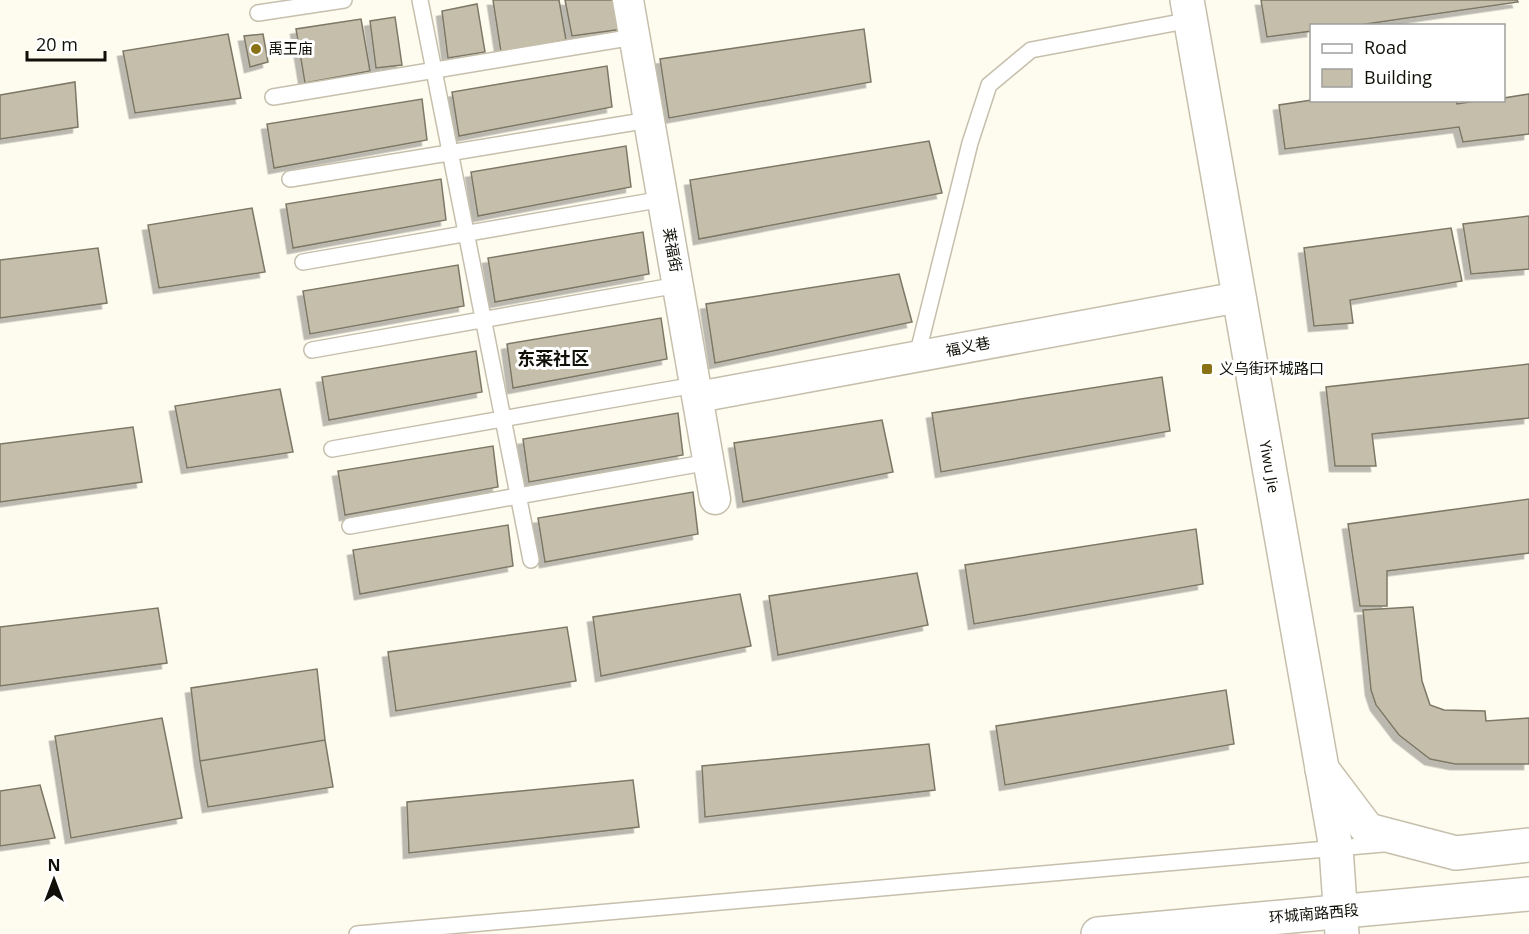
<svg xmlns="http://www.w3.org/2000/svg" width="1529" height="934" font-family="'Open Sans','Noto Sans SC',sans-serif">
  <style>
    .building { fill: #c4beab; stroke: #7d7866; stroke-width: 1.5; filter: url(#shadow) }
    .lines { fill: none; stroke-linecap: round; stroke-linejoin: round }
    .service-casing { stroke: #c5bfac; stroke-width: 18 }
    .minor-casing { stroke: #c5bfac; stroke-width: 33 }
    .tertiary-casing { stroke: #c5bfac; stroke-width: 36 }
    .secondary-casing { stroke: #c5bfac; stroke-width: 36 }
    .primary-casing { stroke: #c5bfac; stroke-width: 36 }
    .service { stroke: #fff; stroke-width: 15 }
    .minor { stroke: #fff; stroke-width: 30 }
    .tertiary { stroke: #fff; stroke-width: 33 }
    .secondary { stroke: #fff; stroke-width: 33 }
    .primary { stroke: #fff; stroke-width: 33 }
    .poi-dot { fill: #897214; stroke: #fff; stroke-width: 2 }
    .labels { text-anchor: middle; stroke-width: 6; stroke-linejoin: round; paint-order: stroke }
    .poi-label { font-size: 15px; fill: #100f08; stroke: #fff; text-anchor: start }
    .street-label { font-size: 15px; fill: #100f08; stroke: #fff }
    .quarter-label { font-size: 18px; font-weight: bold; fill: #100f08; stroke: #fff }
  </style>
  <defs>
    <filter id="shadow"><feDropShadow dx="-5.5" dy="5.5" stdDeviation="0" flood-color="#0004"/></filter>
  </defs>
  <rect width="100%" height="100%" fill="#fefbef"/>
  <!-- building -->
  <path class="building" d="M493,0h66l7,40 -65,12z
    M565,0h52l6,29 -51,7z
    M1261,0h256l1,2 -166,24h-40v5l-45,6z
    M477,4l8,48 -37,6 -6,-47z
    M395,17l7,48 -26,3 -6,-47z
    M361,19l9,52 -65,12 -9,-54z
    M864,29l7,53 -202,36 -9,-59z
    M228,34l13,64 -106,15 -12,-62z
    M263,34l5,28 -18,5 -6,-31z
    M607,66l5,41 -153,29 -7,-44z
    M75,82l3,45 -78,12v-44z
    M1529,94v40l-66,8 -4,-15 -174,22 -6,-44 33,-5h144l1,4 26,-4h21v-2z
    M422,99l5,41 -153,28 -7,-44z
    M929,141l13,52 -243,46 -9,-59z
    M626,146l5,41 -153,29 -7,-44z
    M441,179l5,41 -153,28 -7,-44z
    M252,208l13,64 -106,16 -11,-63z
    M1529,216v53l-58,5 -8,-50z
    M1451,228l11,53 -112,19 3,23 -39,3 -10,-78z
    M643,232l6,42 -154,28 -7,-44z
    M98,248l9,55 -107,15v-58z
    M458,265l6,41 -154,28 -7,-43z
    M899,274l13,48 -197,41 -9,-59z
    M661,318l6,41 -154,29 -6,-44z
    M476,351l6,41 -153,28 -7,-43z
    M1529,364v54l-157,16 4,32h-41l-9,-79z
    M1162,377l8,54 -229,41 -9,-59z
    M280,389l13,63 -106,16 -12,-62z
    M678,413l5,42 -154,27 -6,-43z
    M882,420l11,52 -150,30 -9,-59z
    M133,427l9,55 -142,20v-58z
    M493,446l5,41 -153,28 -7,-44z
    M693,492l5,42 -153,28 -7,-44z
    M1529,499v54l-142,18v35h-27l-12,-82z
    M508,525l5,41 -153,28 -7,-44z
    M1196,529l7,55 -229,40 -9,-59z
    M917,573l11,52 -150,30 -9,-59z
    M740,594l11,52 -150,30 -8,-59z
    M1413,607l9,74 8,24 14,5 41,1 1,10 43,-3v46h-74l-25,-5 -31,-24 -23,-30 -5,-15 -8,-80z
    M158,608l9,55 -167,23v-59z
    M567,627l9,54 -180,30 -8,-59z
    M317,669l8,71 -125,21 -9,-73z
    M1226,690l8,54 -229,41 -9,-59z
    M162,718l20,100 -111,20 -16,-102z
    M325,740l8,47 -125,20 -8,-46z
    M929,744l6,46 -230,27 -3,-51z
    M633,780l6,47 -230,26 -2,-51z
    M40,785l15,53 -55,8v-55z"/>
  <g class="lines">
    <defs>
      <path id="service" d="M420,0l111,560
        M258,13l86,-13
        M273,97l361,-60
        M290,179l359,-59
        M303,262l360,-63
        M312,350l366,-65
        M917,356l53,-213 19,-58 42,-35 160,-30
        M332,449l363,-64
        M350,526l359,-64
        M357,934l1026,-90"/>
      <path id="minor" d="M628,0l87,499
        M698,397l541,-100"/>
      <g id="tertiary">
        <path id="s1" d="M1187,0l149,848 6,86"/>
      </g>
      <path id="secondary" d="M1322,769l46,61 88,23 73,-8"/>
      <path id="primary" d="M1098,934l431,-40"/>
    </defs>
    <!-- service casing -->
    <use href="#service" class="service-casing"/>
    <!-- minor casing -->
    <use href="#minor" class="minor-casing"/>
    <!-- tertiary casing -->
    <use href="#tertiary" class="tertiary-casing"/>
    <!-- secondary casing -->
    <use href="#secondary" class="secondary-casing"/>
    <!-- primary casing -->
    <use href="#primary" class="primary-casing"/>
    <!-- service -->
    <use href="#service" class="service"/>
    <!-- minor -->
    <use href="#minor" class="minor"/>
    <!-- tertiary -->
    <use href="#tertiary" class="tertiary"/>
    <!-- secondary -->
    <use href="#secondary" class="secondary"/>
    <!-- primary -->
    <use href="#primary" class="primary"/>
  </g>
  <!-- markers -->
  <g class="poi-dot">
    <circle cx="256" cy="49" r="6"/>
    <rect x="1201" y="363" width="12" height="12" rx="3"/>
  </g>
  <g class="labels">
    <!-- poi labels -->
    <g class="poi-label">
      <text x="268" y="54">禹王庙</text>
      <text x="1219" y="374">义乌街环城路口</text>
    </g>
    <!-- street labels -->
    <g class="street-label">
      <text transform="translate(672 250) rotate(80)" y="5">莱福街</text>
      <text transform="translate(968 347) rotate(-11)" y="5">福义巷</text>
      <text dy="5" stroke="none"><textPath href="#s1" startOffset="474">Yiwu Jie</textPath></text>
      <text transform="translate(1314 914) rotate(-5)" y="5">环城南路西段</text>
    </g>
    <!-- quarter labels -->
    <g class="quarter-label">
      <text x="553" y="365">东莱社区</text>
    </g>
  </g>
  <!-- legend -->
  <rect x="1310" y="24" width="195" height="78" fill="#ffffff" stroke="#9f9f9c" stroke-width="1.5"/>
  <rect x="1322" y="44" width="30" height="9" fill="#ffffff" stroke="#9f9f9c" stroke-width="1.5"/>
  <text x="1364" y="54" font-size="18" fill="#100f08">Road</text>
  <rect x="1322" y="69" width="30" height="18" fill="#c4beab" stroke="#9f9f9c" stroke-width="1.5"/>
  <text x="1364" y="84" font-size="18" fill="#100f08">Building</text>
  <!-- north arrow -->
  <g transform="translate(54 880)" stroke="#ffffff" stroke-width="4.5" paint-order="stroke">
  <path d="M0-4.5L10 22L0 15L-10 22Z" fill="#100f08"/>
  <text y="-9" font-size="16" font-weight="bold" text-anchor="middle" fill="#100f08">N</text>
  </g>
  <!-- scale -->
  <path d="M27 51v9h78v-9" fill="none" stroke="#100f08" stroke-width="3"/>
  <text x="36" y="51" font-size="18" fill="#100f08" stroke="#ffffff" stroke-width="4.5" paint-order="stroke">20 m</text>
</svg>
